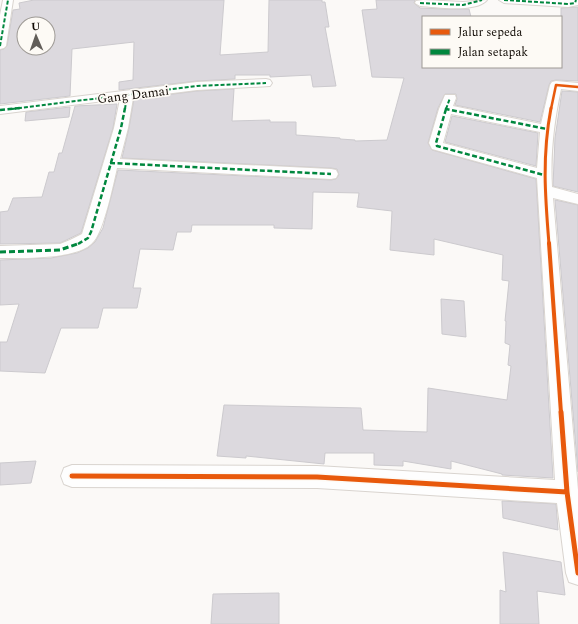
<svg xmlns="http://www.w3.org/2000/svg" width="578" height="624" font-family="Spectral,serif">
  <style>
    .building { fill: #dcd9de; stroke: #cccace; fill-rule: evenodd }
    .lines { fill: none; stroke-linecap: round; stroke-linejoin: round }
    .minor-casing { stroke: #d9d4cf; stroke-width: 2 }
    .minor { fill: #fefefe; fill-rule: evenodd }
    .quiet-far2 { stroke: #00873e; stroke-width: 2; stroke-dasharray: 4 2; stroke-linecap: butt }
    .quiet-far1 { stroke: #00873e; stroke-width: 2.5; stroke-dasharray: 5 2.5; stroke-linecap: butt }
    .quiet { stroke: #00873e; stroke-width: 3; stroke-dasharray: 6 3; stroke-linecap: butt }
    .cycleway-far3-casing { stroke: #fdfaf5; stroke-width: 4 }
    .cycleway-far2-casing { stroke: #fdfaf5; stroke-width: 5 }
    .cycleway-far1-casing { stroke: #fdfaf5; stroke-width: 6 }
    .cycleway-casing { stroke: #fdfaf5; stroke-width: 8 }
    .cycleway-far3 { stroke: #e8590c; stroke-width: 2.5 }
    .cycleway-far2 { stroke: #e8590c; stroke-width: 3 }
    .cycleway-far1 { stroke: #e8590c; stroke-width: 4 }
    .cycleway { stroke: #e8590c; stroke-width: 5 }
    .labels { text-anchor: middle; stroke-width: 3.5; stroke-linejoin: round; paint-order: stroke }
    .far-street-label { font-size: 13px; fill: #100a04; stroke: #fdfaf5 }
  </style>
  <rect width="100%" height="100%" fill="#fbf9f7"/>
  <!-- building -->
  <path class="building" d="M34,0h190l-4,55 48,-3 1,-52h53v2h3l4,25h-4l11,59 -23,1 -2,-12 -41,2v-2h-35v4l-38,2 -78,9v-8l14,-2 1,-38 -62,7 -2,47 -70,8v-54l4,-1 3,-3 6,-36 7,-1 -1,-6zM24,24h24v24h-24z
    M376,0h39l-1,3 6,5 25,1h24l2,8h-48v50h138v-59l17,-1v74l-22,-1 -5,1 -2,4 -9,37 -85,-17 2,-6 -1,-5h-11l-7,14 -10,35 4,7 104,29 17,299 -51,-3v-1l-51,-13v8l-48,-8v5l-29,-1v-12h-49l-1,11 -78,-8v2l-29,-2 7,-51 137,3 2,22 64,2 1,-44 79,12 4,-34 -3,-1 2,-20 -5,-2 1,-22h-1l4,-40 -7,-1 1,-25 -69,-16v16l-44,-5 2,-39 -35,-4 2,-14 -46,-1 -1,37 -38,-1v-3h-82l-1,7h-14l-4,18 -33,-1 -7,39h8l-4,20h-34l-5,20h-37l-16,45 -45,-2v-29h7l12,-38 -19,1v-45l51,-2 26,-5 11,-5 7,-6 8,-14 15,-58 213,10 5,-1 3,-4 -2,-6 -6,-1 -209,-10 7,-30 5,-29 63,-8 37,-2 -2,32 38,-1v2h26v13l44,3v1l15,1v1l32,-1 17,-62 -32,-1 -10,-67 15,-1z
    M562,91l16,1v100l-25,-6 2,-48z
    M117,104l-4,24 -32,105 -21,10 -60,1v-32l8,-1 5,-13 29,-1 7,-25h5l5,-19h3l13,-47z
    M70,107l-1,10 -44,4 1,-9z
    M452,116l86,17 -2,33 -91,-24z
    M555,200l23,5v267z
    M441,299l23,2 2,36 -24,-3z
    M36,461l-5,22 -31,2v-22z
    M502,501l54,3 2,26 -55,-12z
    M503,552l58,10 4,33 -28,-4 2,33h-39v-34l6,2z
    M279,593v31h-68l2,-30z"/>
  <g class="lines">
    <defs>
      <path id="minor" d="M3,0h10l-7,46 -2,2 -4,1v-34z
        M423,0l40,2 24,-2c-11,13 -51,7 -67,6l-5,-3 1,-2z
        M499,0h79v5l-10,2 -64,-4z
        M266,79l4,1 2,3 -2,3 -73,4 -64,8 -5,30 -8,31 211,10 5,1 2,4 -2,4 -5,1 -214,-11c-4,17 -13,61 -23,73 -14,19 -71,17 -94,17v-12l60,-2 10,-4 12,-6 32,-106 6,-29 -120,15v-8l197,-24z
        M556,81l22,2v8l-17,-2c-7,32 -11,65 -9,98l26,7v10l-25,-6 25,292v95l-9,-3 -3,-9 -9,-70 -240,-15 -245,-1 -8,-3 -3,-8 3,-8 8,-3 245,1 238,14 -18,-302 -105,-29 -3,-6 10,-34 6,-14h10l1,3 -3,8 88,18 9,-39 2,-3zM451,114l89,18 -3,36 -94,-25z"/>
    </defs>
    <!-- minor casing -->
    <use href="#minor" class="minor-casing"/>
    <!-- minor -->
    <use href="#minor" class="minor"/>
    <!-- quiet-far2 -->
    <path class="quiet-far2" d="M504,0l64,4 7,-1 1,-3
      M420,3l43,2 19,-5
      M0,46l8,-46
      M12,109l185,-23 69,-3
      M125,109l2,-14
      M446,109l4,-11"/>
    <!-- quiet-far1 -->
    <path class="quiet-far1" d="M447,108l-1,1 101,20
      M446,109l-10,34 1,3 107,29
      M0,110l20,-2
      M110,163l221,11
      M78,244l10,-6 3,-6 30,-104 4,-20"/>
    <!-- quiet -->
    <path class="quiet" d="M0,252l60,-2 20,-7"/>
    <defs>
      <path id="cycleway-far3" d="M551,109l5,-24 22,2"/>
      <path id="cycleway-far2" d="M549,244c-4,-49 -7,-88 2,-136"/>
      <path id="cycleway-far1" d="M549,243l12,170"/>
      <path id="cycleway" d="M561,412l6,80 11,81
        M72,476l245,1 250,15"/>
    </defs>
    <!-- cycleway-far3 casing -->
    <use href="#cycleway-far3" class="cycleway-far3-casing"/>
    <!-- cycleway-far2 casing -->
    <use href="#cycleway-far2" class="cycleway-far2-casing"/>
    <!-- cycleway-far1 casing -->
    <use href="#cycleway-far1" class="cycleway-far1-casing"/>
    <!-- cycleway casing -->
    <use href="#cycleway" class="cycleway-casing"/>
    <!-- cycleway-far3 -->
    <use href="#cycleway-far3" class="cycleway-far3"/>
    <!-- cycleway-far2 -->
    <use href="#cycleway-far2" class="cycleway-far2"/>
    <!-- cycleway-far1 -->
    <use href="#cycleway-far1" class="cycleway-far1"/>
    <!-- cycleway -->
    <use href="#cycleway" class="cycleway"/>
  </g>
  <g class="labels">
    <!-- far-street labels -->
    <g class="far-street-label">
      <text transform="translate(133 94) rotate(-7)" y="5">Gang Damai</text>
    </g>
  </g>
  <!-- legend -->
  <rect x="422" y="16" width="140" height="52" fill="#fdfaf5" stroke="#9e9a95"/>
  <rect x="430" y="29" width="20" height="6" fill="#e8590c" stroke="#9e9a95"/>
  <text x="458" y="36" font-size="12" fill="#100a04">Jalur sepeda</text>
  <rect x="430" y="49" width="20" height="6" fill="#00873e" stroke="#9e9a95"/>
  <text x="458" y="56" font-size="12" fill="#100a04">Jalan setapak</text>
  <!-- north arrow -->
  <g transform="translate(36 36) rotate(358)"><circle r="19" fill="#fdfaf5" stroke="#9e9a95"/>
  <path d="M0-3L7 15L0 10L-7 15Z" fill="#625e59"/>
  <text y="-6" font-size="11" font-weight="bold" text-anchor="middle" fill="#100a04">U</text>
  </g>
</svg>
